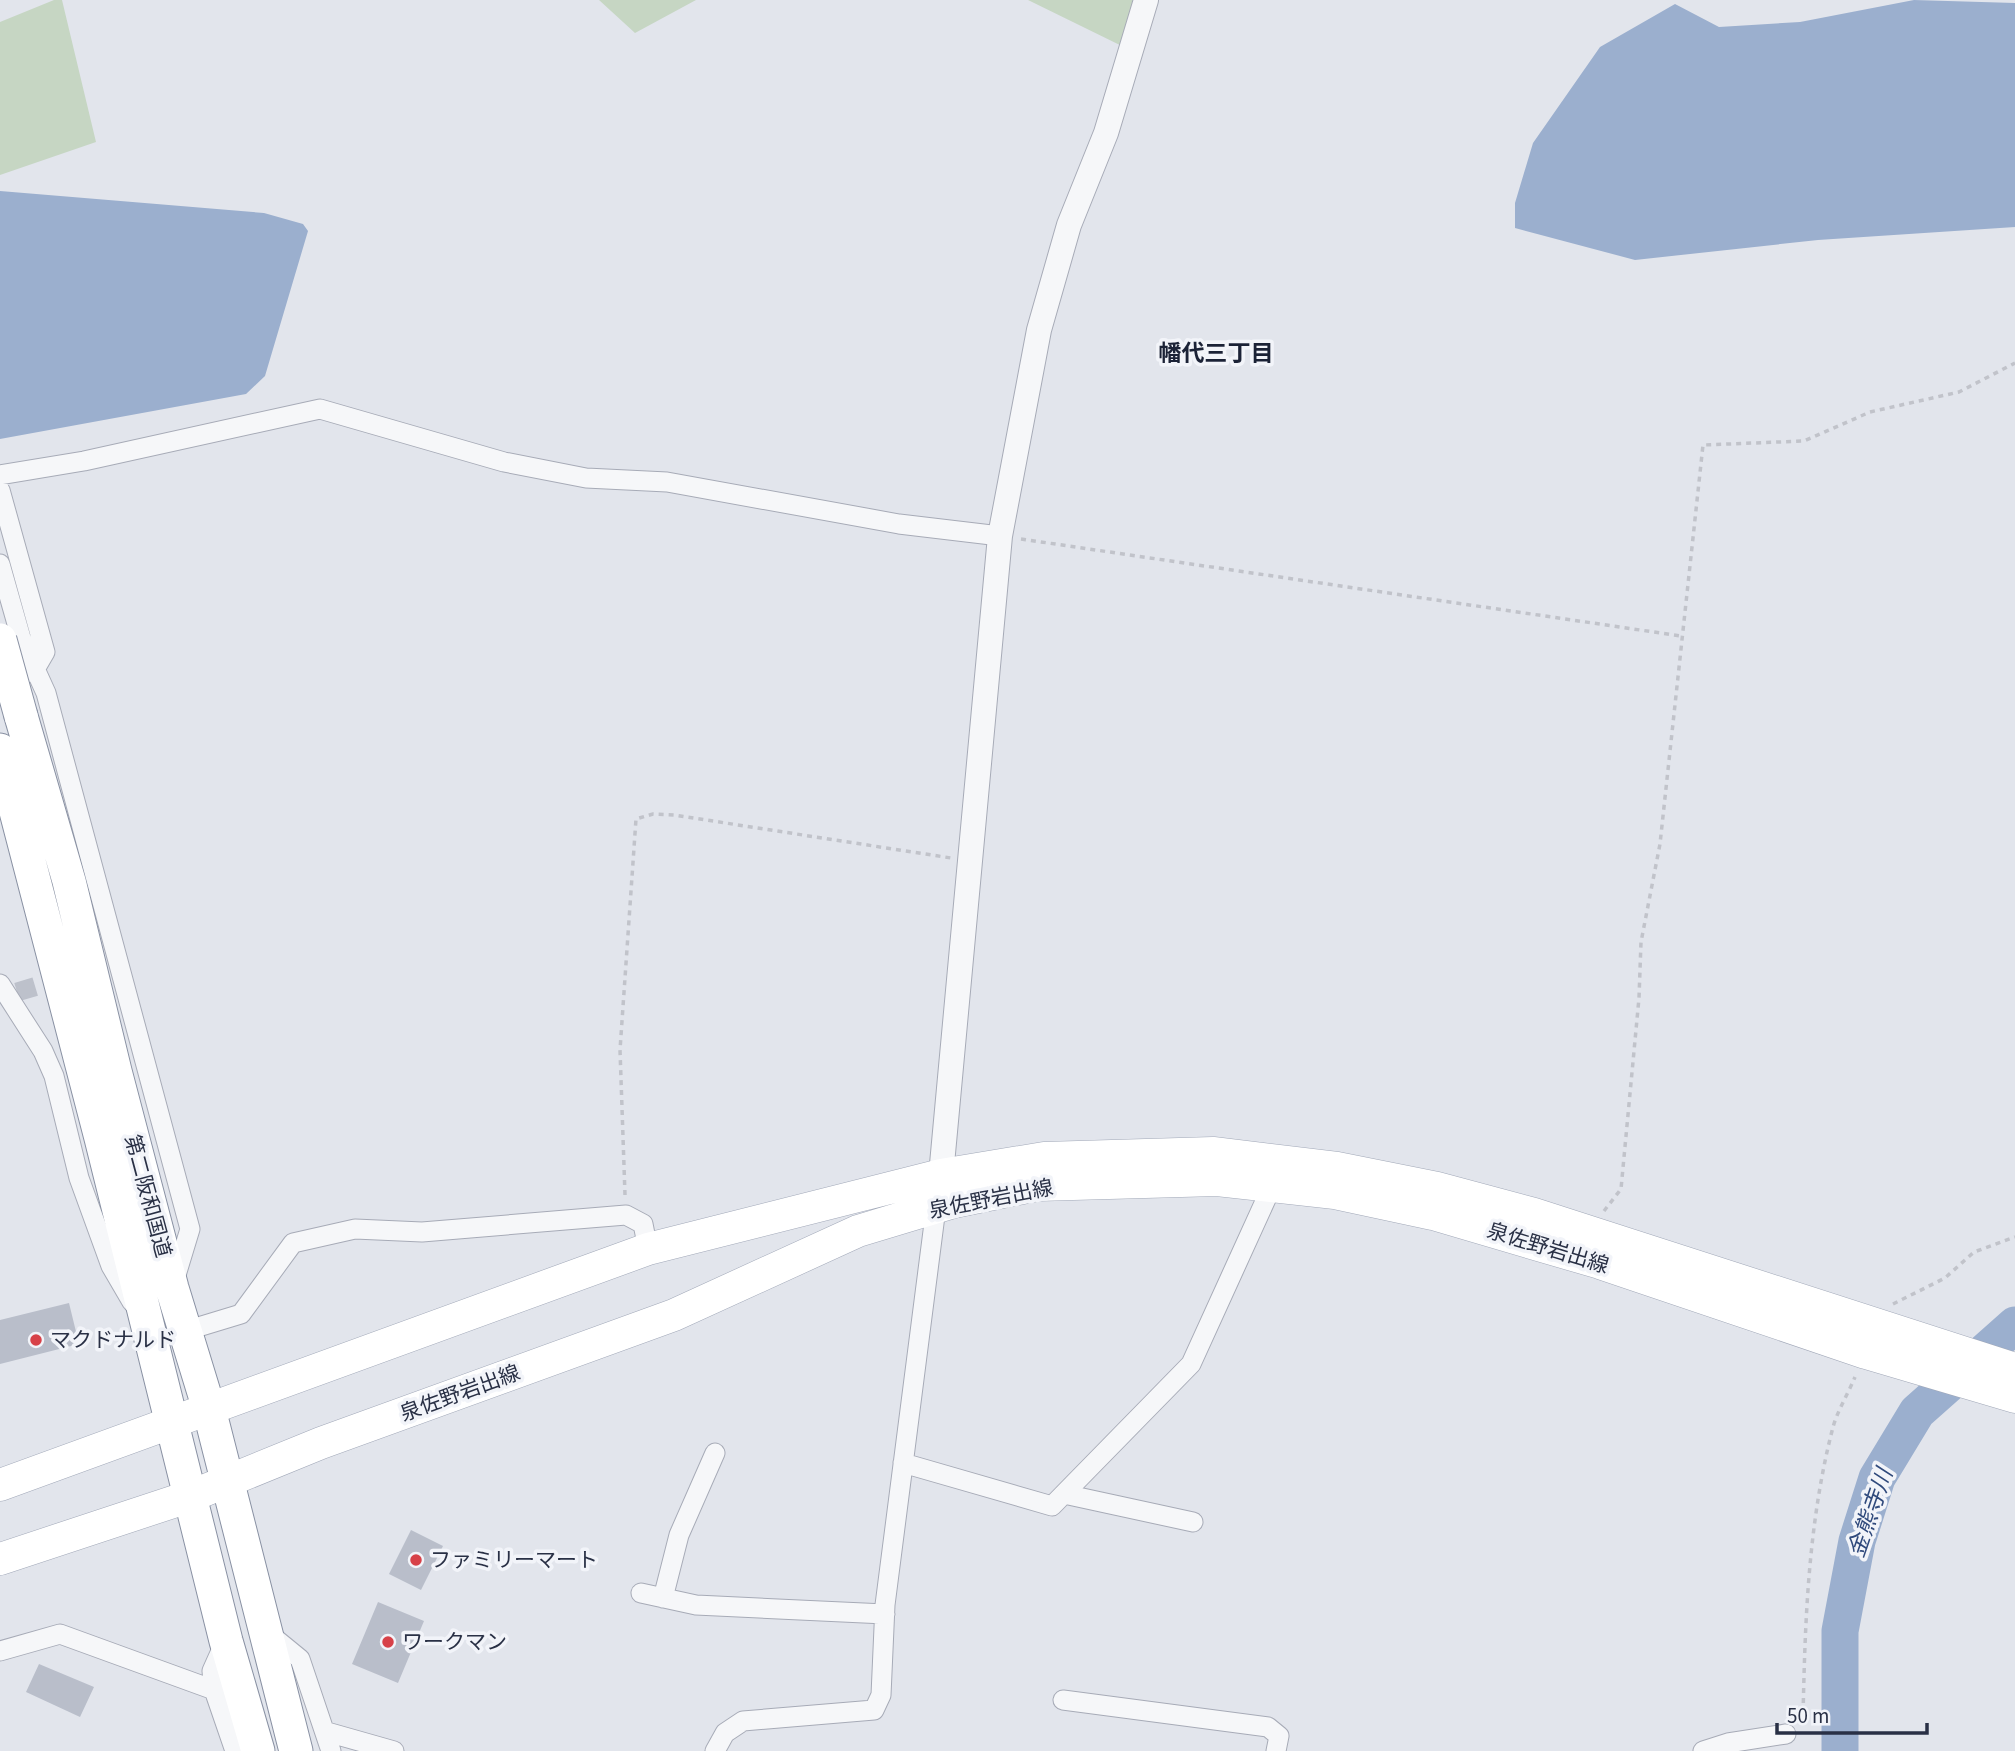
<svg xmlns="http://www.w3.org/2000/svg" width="2015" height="1751" font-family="'Source Sans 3','Noto Sans JP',sans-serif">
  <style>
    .green { fill: #c6d6c3 }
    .water { fill: #9bafce }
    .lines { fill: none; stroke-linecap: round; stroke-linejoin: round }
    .river { stroke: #9bafce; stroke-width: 37 }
    .building { fill: #b9beca }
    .minor-tunnel { stroke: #bdc1cb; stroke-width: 19; stroke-dasharray: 19 10; stroke-linecap: butt }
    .minor-casing { stroke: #a7abb7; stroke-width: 21 }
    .tertiary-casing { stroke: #a7abb7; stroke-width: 26 }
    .primary-casing { stroke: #a1a8b8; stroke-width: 33 }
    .trunk-casing { stroke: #8991a3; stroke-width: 35 }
    .path { stroke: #c1c3ca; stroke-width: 3.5; stroke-dasharray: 5 5; stroke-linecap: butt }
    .minor { stroke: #f6f7f9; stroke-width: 19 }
    .tertiary { stroke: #f6f7f9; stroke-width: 24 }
    .primary { stroke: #fff; stroke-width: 32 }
    .trunk { stroke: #fff; stroke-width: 33 }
    .trunk-bridge-casing { stroke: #8991a3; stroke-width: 35; stroke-linecap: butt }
    .trunk-bridge { stroke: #fff; stroke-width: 33 }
    .poi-dot { fill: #d74148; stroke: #f2f4f9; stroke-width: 2.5 }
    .labels { text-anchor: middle; stroke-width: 7; stroke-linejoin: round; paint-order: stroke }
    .street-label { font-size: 21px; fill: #293045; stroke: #f2f4f9 }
    .poi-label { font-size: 21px; fill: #293045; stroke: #f2f4f9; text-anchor: start }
    .neighbourhood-label { font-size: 23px; font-weight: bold; fill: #1b2236; stroke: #f2f4f9 }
    .water-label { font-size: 23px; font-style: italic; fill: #304a7c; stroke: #f2f4f9 }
  </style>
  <rect width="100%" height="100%" fill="#e2e5ec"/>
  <!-- green -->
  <path class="green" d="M54,0h8l34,142 -96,33v-153z
    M599,0h97l-61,33z
    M1028,0h117l-15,50z"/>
  <!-- water -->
  <path class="water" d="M1914,0l101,3v224l-197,13 -183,20 -120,-32v-25l18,-60 67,-96 75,-43 44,23 81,-5z
    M0,191l264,22 39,11 5,7 -43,145 -19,18 -246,45z"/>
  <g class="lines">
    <!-- river -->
    <path class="river" d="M1840,1751v-120l17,-90 20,-63 40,-66 98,-87"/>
  </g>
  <!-- building -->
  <path class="building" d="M69,1303l10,41 -79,20v-44z
    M411,1530l32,16 -22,44 -32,-16z
    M378,1602l46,19 -26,62 -46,-19z
    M39,1664l55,23 -14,30 -54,-25z"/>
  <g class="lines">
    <!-- minor-tunnel -->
    <path class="minor-tunnel" d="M17,992l50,-15"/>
    <defs>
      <path id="minor" d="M0,475l84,-14 236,-52 184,53 82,16 81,4 232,42 101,12
        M0,490l45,162 -11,19 -8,2
        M0,564l21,74 25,55 144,536 -17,56
        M0,984l43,67 11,25 25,102 32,88 21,36
        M185,1331l56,-17 52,-71 62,-14 67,3 204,-17 17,9 5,25
        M903,1463l149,43 139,-142 81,-178
        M1064,1494l129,28
        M641,1593l55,12 189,9
        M663,1598l16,-63 36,-82
        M267,1632l33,27 31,92
        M0,1651l60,-17 154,56 -2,-19 13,-29
        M214,1690l21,61
        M1063,1700l205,27 11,9 -3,15
        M327,1732l67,19
        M715,1751l10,-18 18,-12 131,-11 7,-15 4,-90 52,-405
        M1703,1751l25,-8 58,-9"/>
      <path id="tertiary" d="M941,1175l59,-639 39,-206 30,-105 37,-92 40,-133"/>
      <path id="primary" d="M0,1485l648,-236 293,-74 103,-17 169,-5 124,15 100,20 97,26 481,155
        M0,1559l191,-63 130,-53 353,-128 184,-84 96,-29 83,-17 180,-5 118,13 98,21 167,49 266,90 149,44"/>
      <path id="trunk" d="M21,716l48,165 46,190 57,217 37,121 87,342
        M0,750l101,388 125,503 32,110"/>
    </defs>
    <!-- minor casing -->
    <use href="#minor" class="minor-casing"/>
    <!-- tertiary casing -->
    <use href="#tertiary" class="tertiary-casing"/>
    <!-- primary casing -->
    <use href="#primary" class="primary-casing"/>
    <!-- trunk casing -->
    <use href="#trunk" class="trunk-casing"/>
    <!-- path -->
    <path class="path" d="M1021,539l660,97
      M625,1195l-5,-145 16,-231 17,-5 21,1 277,43
      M1604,1211l17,-22 18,-191 2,-56 19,-98 43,-399 101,-4 66,-29 89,-20 56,-29
      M1893,1304l52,-26 29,-26 41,-15
      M1799,1721l4,-3c2,-96 5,-193 29,-287 4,-18 16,-37 23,-54"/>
    <!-- minor -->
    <use href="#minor" class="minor"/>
    <!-- tertiary -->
    <use href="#tertiary" class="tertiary"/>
    <!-- primary -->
    <use href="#primary" class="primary"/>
    <!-- trunk -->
    <use href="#trunk" class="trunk"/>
    <defs>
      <path id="trunk-bridge" d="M0,640l21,76"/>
    </defs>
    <!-- trunk-bridge casing -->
    <use href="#trunk-bridge" class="trunk-bridge-casing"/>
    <!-- trunk-bridge -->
    <use href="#trunk-bridge" class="trunk-bridge"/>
  </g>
  <!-- markers -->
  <g class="poi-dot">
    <circle cx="36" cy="1340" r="7"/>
    <circle cx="416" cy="1560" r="7"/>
    <circle cx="388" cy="1642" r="7"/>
  </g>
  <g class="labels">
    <!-- street labels -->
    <g class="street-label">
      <text transform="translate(148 1196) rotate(75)" y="7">第二阪和国道</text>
      <text transform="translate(991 1199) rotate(-11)" y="7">泉佐野岩出線</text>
      <text transform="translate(1548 1248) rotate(17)" y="7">泉佐野岩出線</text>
      <text transform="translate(460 1393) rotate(-20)" y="7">泉佐野岩出線</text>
    </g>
    <!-- poi labels -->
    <g class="poi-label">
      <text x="50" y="1347">マクドナルド</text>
      <text x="430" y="1567">ファミリーマート</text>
      <text x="402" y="1649">ワークマン</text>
    </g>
    <!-- neighbourhood labels -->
    <g class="neighbourhood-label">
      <text x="1216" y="361">幡代三丁目</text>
    </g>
    <!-- water labels -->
    <g class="water-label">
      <text transform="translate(1870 1513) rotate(-71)" y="8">金熊寺川</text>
    </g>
  </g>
  <!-- scale -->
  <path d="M1777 1723v10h150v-10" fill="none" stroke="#293045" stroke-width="3.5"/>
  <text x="1787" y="1723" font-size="21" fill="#293045" stroke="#f2f4f9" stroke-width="5" paint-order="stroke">50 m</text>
</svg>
